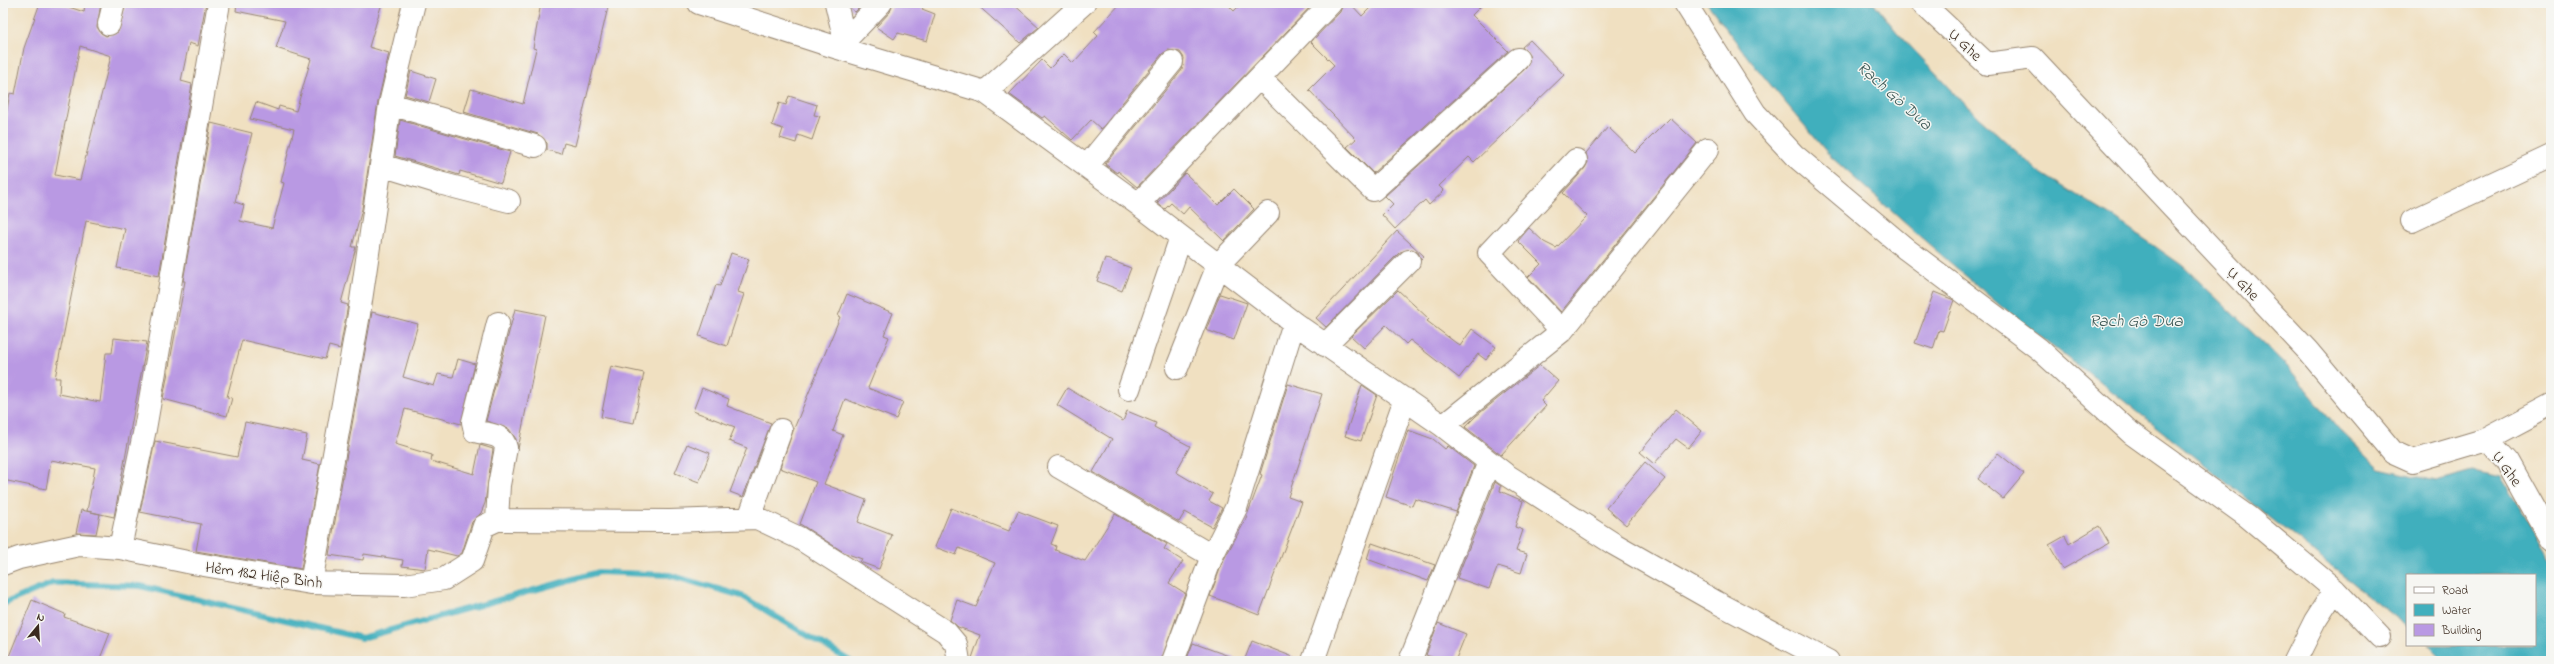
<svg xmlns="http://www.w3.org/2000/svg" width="2554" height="664" font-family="'Indie Flower',sans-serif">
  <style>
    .water { fill: #41afbd; stroke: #3e6c6e }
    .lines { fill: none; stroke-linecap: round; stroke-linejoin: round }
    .stream { stroke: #41afbd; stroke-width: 6 }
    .building { fill: #b999e3; fill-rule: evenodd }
    .minor-casing { stroke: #968570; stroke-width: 24 }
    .minor { stroke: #fff; stroke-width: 22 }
    .labels { text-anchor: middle; stroke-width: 3; stroke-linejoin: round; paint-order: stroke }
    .street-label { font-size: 16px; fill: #3b2a1e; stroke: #f6f6f2 }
    .water-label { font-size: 17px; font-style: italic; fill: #3d5956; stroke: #f6f6f2 }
  </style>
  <rect width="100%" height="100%" fill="#f6f6f2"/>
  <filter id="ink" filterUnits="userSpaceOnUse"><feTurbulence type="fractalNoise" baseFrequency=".025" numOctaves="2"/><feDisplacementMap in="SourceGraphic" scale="8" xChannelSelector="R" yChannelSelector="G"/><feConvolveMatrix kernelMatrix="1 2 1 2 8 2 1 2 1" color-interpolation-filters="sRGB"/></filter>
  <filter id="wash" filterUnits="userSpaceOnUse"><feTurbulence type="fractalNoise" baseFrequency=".012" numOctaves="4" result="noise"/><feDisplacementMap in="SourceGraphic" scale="16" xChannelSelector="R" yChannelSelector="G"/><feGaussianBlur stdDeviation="0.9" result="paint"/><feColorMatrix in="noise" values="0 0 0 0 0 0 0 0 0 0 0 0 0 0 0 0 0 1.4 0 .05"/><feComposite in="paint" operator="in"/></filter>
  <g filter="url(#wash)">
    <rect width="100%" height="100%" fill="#f0e0c1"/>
    <!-- water -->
    <path class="water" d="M1707,3h167l22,28 70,74 73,67 77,47 67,47 104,100 51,62 41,40 57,13 36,-10 29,6 50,80v104h-106l-16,-16h106v-70h-128v52l-308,-246 -89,-67 -93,-80 -87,-78 -81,-97z"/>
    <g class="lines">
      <!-- stream -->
      <path class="stream" d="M3,604l50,-21 87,3 222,52 237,-66 70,3 73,21 108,65"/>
    </g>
    <g id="blocks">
      <!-- building -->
      <path class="building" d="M40,3h17l27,9 1,-9h16l-4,24 4,6 5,3 12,-4 8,-29h80l-8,43 -9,-3 -8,38 11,3 -33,192 -42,-8 8,-39 -39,-8 -31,157h5l-1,16 41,8 6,-49h6l2,-15 33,4 -33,175 -27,-6 8,-43 -44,-8 -5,29 -43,-9v-349l7,-38 5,1 9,-46zM80,46l31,10 -31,124 -25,-5z
        M237,3h145l-13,44 20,6 -11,49 -16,107 -10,38h4l-15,56 7,2 -8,44 -11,-3 -4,13 -83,-19 -15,57 5,1 -5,18 -64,-17 22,-118h-2l28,-158 41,10 -17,69 9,3 -4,16 32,7 12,-45 -3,-1 13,-53 -44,-10 6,-17 22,8 1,-4 17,5 15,-52 -35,-11 9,-27 -49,-10z
        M541,3h68l-34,143 -11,-3 -3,11 -14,-4v-7l-9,-9 -74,-22 7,-23 52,15 13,-55 -3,-1z
        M849,3h15l-9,9 -5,-4z
        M893,3h34l-5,6 13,5 -8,27 -29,-8 -4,6 -18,-12 14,-15z
        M975,3h37l27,24 -19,16z
        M1121,3h105l8,8 8,-8h72l-177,184 -19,-16 -1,2 -12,-9 77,-94 2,-12 -4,-6 -12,-2 -6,4 -61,75 -10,-9 -19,20 -27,-24 -3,2 -33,-24 33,-34 8,8 14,-14 9,9 25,-27 -4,-4z
        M1343,3h7l12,13 13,-13h109l-12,12 36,36 -135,122 -26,-26 9,-8 -47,-49 25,-25 -23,-23 29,-30z
        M1530,40l34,35 -90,87 -5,-5 -30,29 5,5 -15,14 -4,-5 -30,29 -13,-14 11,-11 -8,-8 141,-128 4,-11 -8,-10z
        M411,71l25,8 -7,23 -24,-7z
        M789,96l28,9 -3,10 6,1 -8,24 -14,-5 -2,8 -16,-5 3,-9 -11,-4 7,-22 7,2z
        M1670,118l27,25 -136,169 -33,-35 13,-13 -23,-23 11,-13 15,14 12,6 31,-32 -24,-23 22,-25 3,-6 -2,-9 22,-26 27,26z
        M400,120l110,32 -9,31 -41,-12 -1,4 -64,-19z
        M1185,173l33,32 16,-16 20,20 -30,32 -35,-34 -6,7 -12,-11 -6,6 -8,-6z
        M1397,231l27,25 -3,3 -3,-7 -6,-3 -12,3 -74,75 -10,-9z
        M731,253l18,6 -11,33 6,2 -17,52 -28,-10 17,-51 4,1z
        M1105,258l26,10 -9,23 -25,-10z
        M1398,290l31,29 -2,2 33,25 12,-17 24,18 -10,13 -8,-6 -19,24 -49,-38 -4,4 -20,-19 -22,23 -13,-12z
        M1934,292l20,8 -11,31 -4,-1 -6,19 -18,-6z
        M847,294l46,19 -9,22 5,2 -21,51 35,14 -7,17 -51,-20 -12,32 10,4 -19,49 42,16 -8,22 34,13 -13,34 -19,-7 2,-3 -17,-6 -45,-29 16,-42 -36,-14 13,-37 47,-114 -2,-1z
        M1220,294l27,9 -13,37 -28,-10z
        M515,309l30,6 -27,134 -2,-10 -7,-10 -23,-8z
        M372,312l46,12 -15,53 31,9 4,-12 15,3 5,-18 17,5 -14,60 -56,-15 -10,35 37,11 -1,6 43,13 6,-29 13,4 -8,54 -4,10 -9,9 -10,31 -5,3 -29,-7 -3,20 -23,-3 1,-6 -39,-6 -1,6 -34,-5z
        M1540,365l18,16 -17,20 5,5 -45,49 -36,-28 11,-11z
        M611,366l33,7 -10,50 -33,-6z
        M1288,384l34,10 -34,103 14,5 -43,113 -49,-19 13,-35 22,-40 17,-46 -2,-1z
        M1362,385l15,10 -16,46 -16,-5z
        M702,388l27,11 -2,7 44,17 -28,74 -13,-5 17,-44 -18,-7 6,-14 -42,-16z
        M1067,388l56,33 4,-10 29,12 -2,4 36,19 -14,26 37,22 -4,7 13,7 -10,19 -27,-15 -6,10 -86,-50 19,-33 -55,-34z
        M1676,409l26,22 -14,17 -12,-9 -22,25 -14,-12z
        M245,422l62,13 -5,25 18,4 -19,105 -105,-18 5,-27 -61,-12 15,-71 82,16z
        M1408,430l25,9 12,10 3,-3 26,20 -18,46 -41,-13 -3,7 -26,-9z
        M687,444l23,9 -11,29 -24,-9z
        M1998,453l26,21 -21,25 -25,-20z
        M1645,462l20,17 -39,46 -20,-17z
        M1495,482l6,4 -1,5 23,10 -8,26 8,3 -7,21 11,3 -6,19 -23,-7 -9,23 -32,-11z
        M951,508l58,23 9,-20 40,15 -7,18 5,2 -1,4 30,11 30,-47 52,30 -3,5 19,12 -14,22 16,10 -24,68h-190l9,-26 -22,-8 -8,-7 7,-20 19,7 19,-44 -36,-15 -3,7 -21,-8z
        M81,510l19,4 -4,20 -20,-1z
        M2099,526l10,17 -46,26 -14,-24 16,-9 4,8z
        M1372,543l63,22 -7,16 -61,-22z
        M32,600l33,14 -1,3 46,16 -11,28h-92z
        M1438,623l28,11 -11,27h-13l-16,-6z
        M1252,641l49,19 -1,1h-56z
        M1193,643l44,16 -1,2h-50z"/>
    </g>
  </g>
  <g filter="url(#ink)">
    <use href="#blocks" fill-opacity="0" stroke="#968570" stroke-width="1"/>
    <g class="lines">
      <defs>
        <path id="minor" d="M699,3l139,45 147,44 153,112 156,119 149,103 62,48 109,70 102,58 112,59
          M836,3l9,38
          M1685,3l70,110 39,42 112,94 133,100 92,84 117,84 87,73 45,47
          M1922,3l65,61 46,-6 275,293 85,101 20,9 74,-22 20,22 44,79
          M109,24l5,-21
          M838,48l43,-45
          M1260,78l113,112 145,-131
          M985,92l99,-89
          M390,104l145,42
          M381,165l62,19 66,17
          M1087,166l85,-104
          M1138,204l193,-201
          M2412,221l139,-65
          M1562,331l-73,-78 87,-93
          M1325,345l84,-84
          M1177,368l41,-103 50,-52
          M1129,389l52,-152
          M1443,426l119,-95 146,-182
          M2487,439l64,-34
          M1059,467l153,89
          M749,518l32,-88
          M497,520l2,-35 7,-37c-3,-15 -18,-13 -31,-17l-2,-9 25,-99
          M120,548l25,-119 74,-426
          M3,564l16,-6 60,-13 41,3 72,15 119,20 93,2 40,-6 28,-18 12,-35 13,-6 173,1 87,-3 42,20 147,94 10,12 3,17
          M311,583l48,-269 31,-210 24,-101
          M1173,661l39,-105 24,-48 58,-185
          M1313,661l92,-262
          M1410,661l79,-199
          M2295,661l20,-40 20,-31"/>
      </defs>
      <!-- minor casing -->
      <use href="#minor" class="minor-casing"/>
      <!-- minor -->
      <use href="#minor" class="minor"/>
    </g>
  </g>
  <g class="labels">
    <!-- street labels -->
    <g class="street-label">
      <text transform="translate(1966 44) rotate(44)" y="6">Ụ Ghe</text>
      <text transform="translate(2244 283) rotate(47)" y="6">Ụ Ghe</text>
      <text transform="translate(2508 468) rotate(55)" y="6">Ụ Ghe</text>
      <text transform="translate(264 574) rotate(8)" y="6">Hẻm 182 Hiệp Bình</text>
    </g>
    <!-- water labels -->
    <g class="water-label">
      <text transform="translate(1895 95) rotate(42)" y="6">Rạch Gò Dưa</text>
      <text x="2136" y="326">Rạch Gò Dưa</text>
    </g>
  </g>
  <!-- margin -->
  <rect width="2554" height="664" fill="none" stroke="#f6f6f2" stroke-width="16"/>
  <!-- legend -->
  <rect x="2406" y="574" width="130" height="72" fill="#f6f6f2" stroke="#aba49d"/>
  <rect x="2414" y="587" width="20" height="6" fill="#ffffff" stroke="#aba49d"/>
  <text x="2442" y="594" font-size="12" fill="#3b2a1e">Road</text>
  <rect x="2414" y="604" width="20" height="12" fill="#41afbd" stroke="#aba49d"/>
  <text x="2442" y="614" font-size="12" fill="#3b2a1e">Water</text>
  <rect x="2414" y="624" width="20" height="12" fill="#b999e3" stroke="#aba49d"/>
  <text x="2442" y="634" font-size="12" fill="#3b2a1e">Building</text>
  <!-- north arrow -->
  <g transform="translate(38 626) rotate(18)" stroke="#f6f6f2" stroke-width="3" paint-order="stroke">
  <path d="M0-3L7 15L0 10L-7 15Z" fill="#3b2a1e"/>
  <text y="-6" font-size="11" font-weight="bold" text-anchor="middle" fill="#3b2a1e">N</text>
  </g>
</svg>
